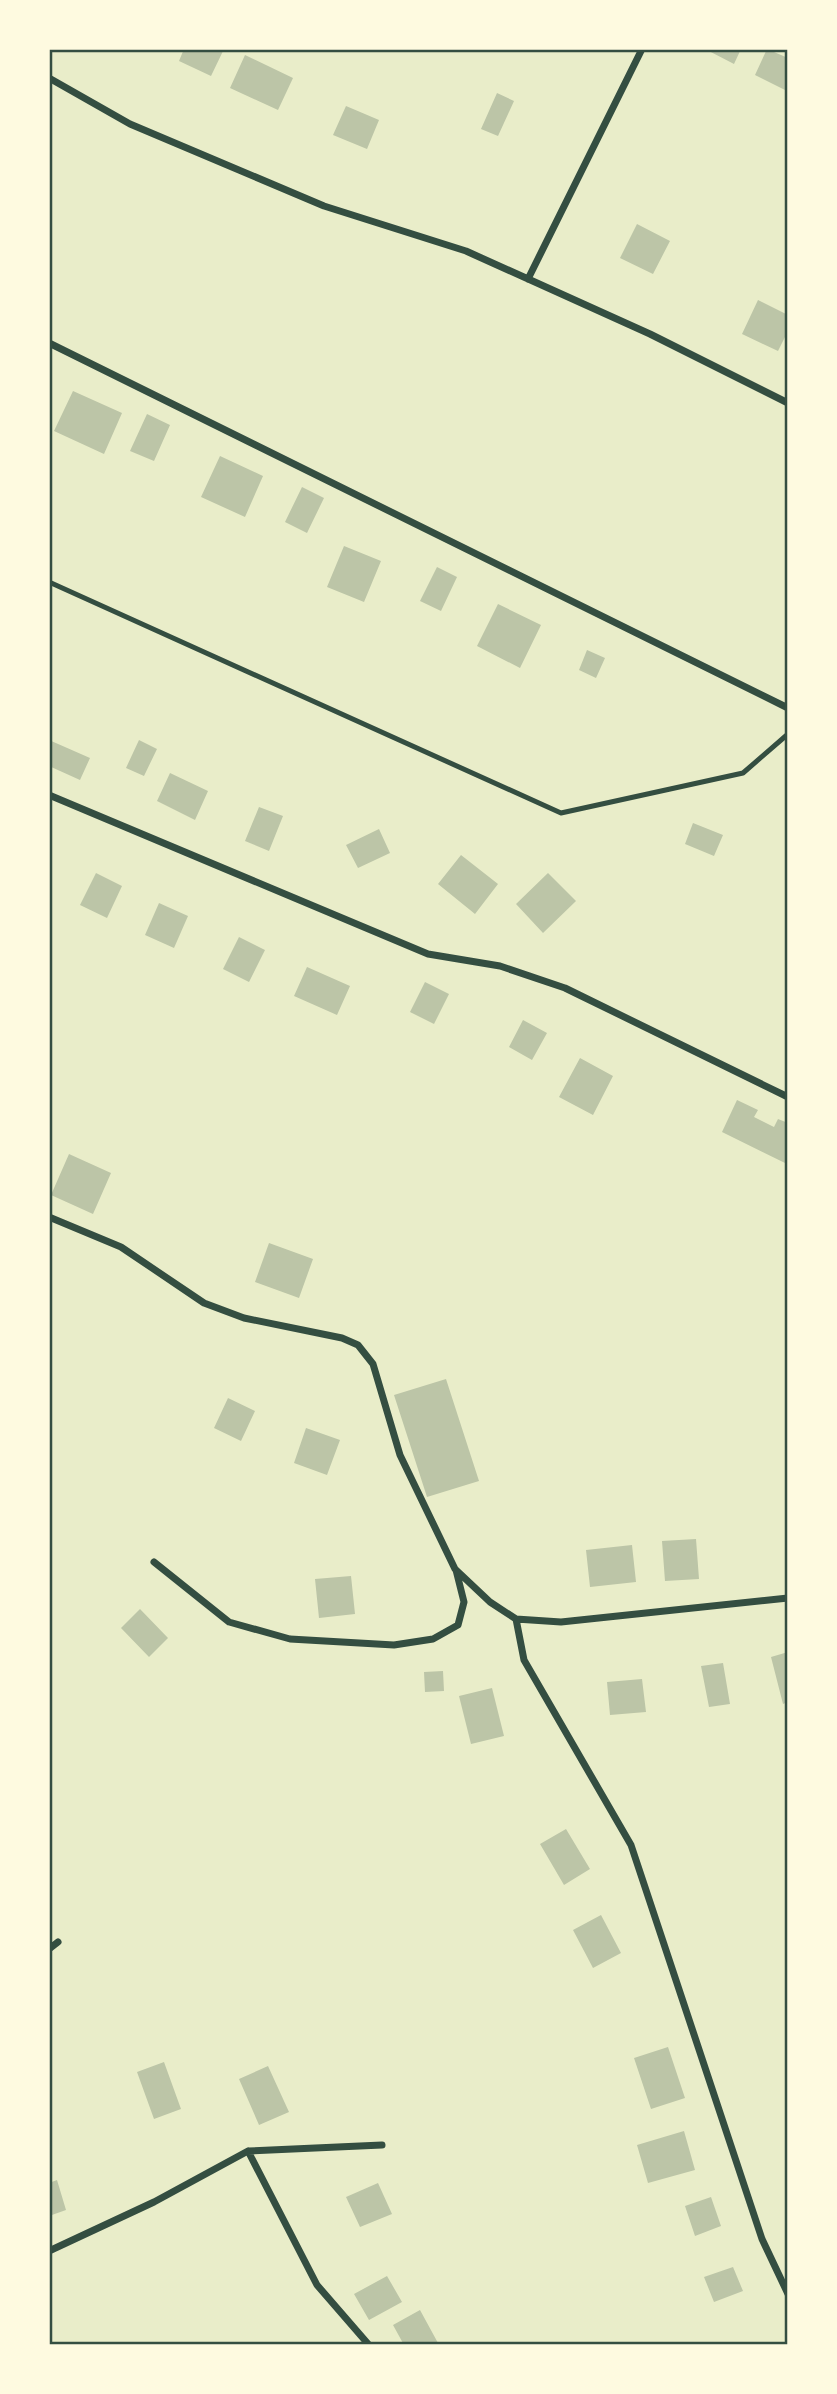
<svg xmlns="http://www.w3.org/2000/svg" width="837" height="2394" font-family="Arial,sans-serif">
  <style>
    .building { fill: #bcc5a7 }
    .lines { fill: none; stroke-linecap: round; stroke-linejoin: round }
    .service { stroke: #344e41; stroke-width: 5 }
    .minor { stroke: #344e41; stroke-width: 7 }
    .neatline { fill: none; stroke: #344e41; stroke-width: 2.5 }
  </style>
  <rect width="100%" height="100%" fill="#e9edc9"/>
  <!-- building -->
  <path class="building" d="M184,49h40l-13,27 -32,-15z
    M705,49h36l-7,15z
    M767,49l21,9 -1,33 -32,-16z
    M245,55l48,23 -15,32 -48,-22z
    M497,93l17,8 -16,35 -17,-7z
    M346,106l33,14 -12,29 -34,-14z
    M637,224l33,17 -17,33 -33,-16z
    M758,300l30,15v16l-10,20 -36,-17z
    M73,391l49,22 -18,41 -50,-23z
    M147,414l23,11 -16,36 -24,-10z
    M220,456l43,20 -18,41 -44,-20z
    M302,487l22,11 -17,35 -22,-11z
    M344,546l37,15 -17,41 -37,-15z
    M437,567l20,10 -16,34 -21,-10z
    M498,604l43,21 -21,43 -43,-22z
    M587,650l18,8 -9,20 -17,-8z
    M49,740l41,18 -10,22 -31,-14z
    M139,740l18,9 -13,27 -18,-8z
    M170,773l38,18 -13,29 -38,-19z
    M259,807l24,9 -14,35 -24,-10z
    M693,823l30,12 -9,21 -29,-12z
    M379,829l11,24 -32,15 -12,-23z
    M461,855l37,29 -23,30 -37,-30z
    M96,873l26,13 -15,32 -27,-13z
    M548,873l28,28 -33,32 -27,-29z
    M159,903l29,13 -14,32 -29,-13z
    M239,937l26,13 -16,32 -26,-13z
    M307,967l43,19 -13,29 -43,-19z
    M425,982l24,12 -15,30 -24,-12z
    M523,1020l24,13 -15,27 -23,-13z
    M580,1058l33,18 -20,39 -34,-18z
    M737,1100l21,10 -4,7 20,10 4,-8 10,4v34l-3,6 -63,-31z
    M69,1154l42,19 -18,41 -42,-19z
    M269,1243l44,16 -14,39 -44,-16z
    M446,1379l33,102 -52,16 -33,-102z
    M228,1398l27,13 -14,30 -27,-13z
    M306,1428l34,12 -13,35 -33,-12z
    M696,1539l3,40 -34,2 -3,-40z
    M632,1545l4,37 -46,5 -4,-37z
    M351,1576l4,38 -36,4 -4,-39z
    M140,1609l28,29 -19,19 -28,-29z
    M788,1652v50l-5,2 -12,-47z
    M723,1663l7,41 -21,3 -8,-41z
    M443,1671l1,20 -19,1 -1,-20z
    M642,1679l4,33 -36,3 -3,-33z
    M492,1688l12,48 -33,8 -12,-48z
    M566,1829l24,40 -26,16 -24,-41z
    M601,1915l20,38 -28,15 -20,-38z
    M668,2047l17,51 -34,11 -17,-51z
    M164,2062l17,47 -27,10 -17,-47z
    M268,2066l21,46 -30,13 -20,-46z
    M684,2131l11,39 -47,13 -11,-38z
    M57,2180l9,30 -17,6v-33z
    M378,2183l14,31 -32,13 -14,-30z
    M711,2197l10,29 -26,10 -10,-30z
    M733,2267l10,24 -29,11 -10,-25z
    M387,2276l15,26 -33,18 -15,-26z
    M420,2310l18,33 -4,2h-30l-11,-20z"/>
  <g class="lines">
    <!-- service -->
    <path class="service" d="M49,582l512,231 182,-40 45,-39"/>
    <!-- minor -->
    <path class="minor" d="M49,78l81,46 194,82 142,45 184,83 138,69
      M528,279l114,-230
      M49,343l739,365
      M49,795l379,159 72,12 65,22 223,109
      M49,1217l72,30 83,56 40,15 98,20 16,7 15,19 27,91 55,114 35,33 26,17 45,3 227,-24
      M154,1562l75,60 61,17 104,6 39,-6 25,-14 6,-23 -8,-32
      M516,1619l8,41 107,185 131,394 26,55
      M49,1949l9,-7
      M248,2151l69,134 52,60
      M49,2251l105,-49 94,-51 134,-6"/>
  </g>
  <!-- border -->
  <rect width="837" height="2394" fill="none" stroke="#fefae0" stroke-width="102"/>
  <rect x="51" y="51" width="735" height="2292" class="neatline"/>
</svg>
